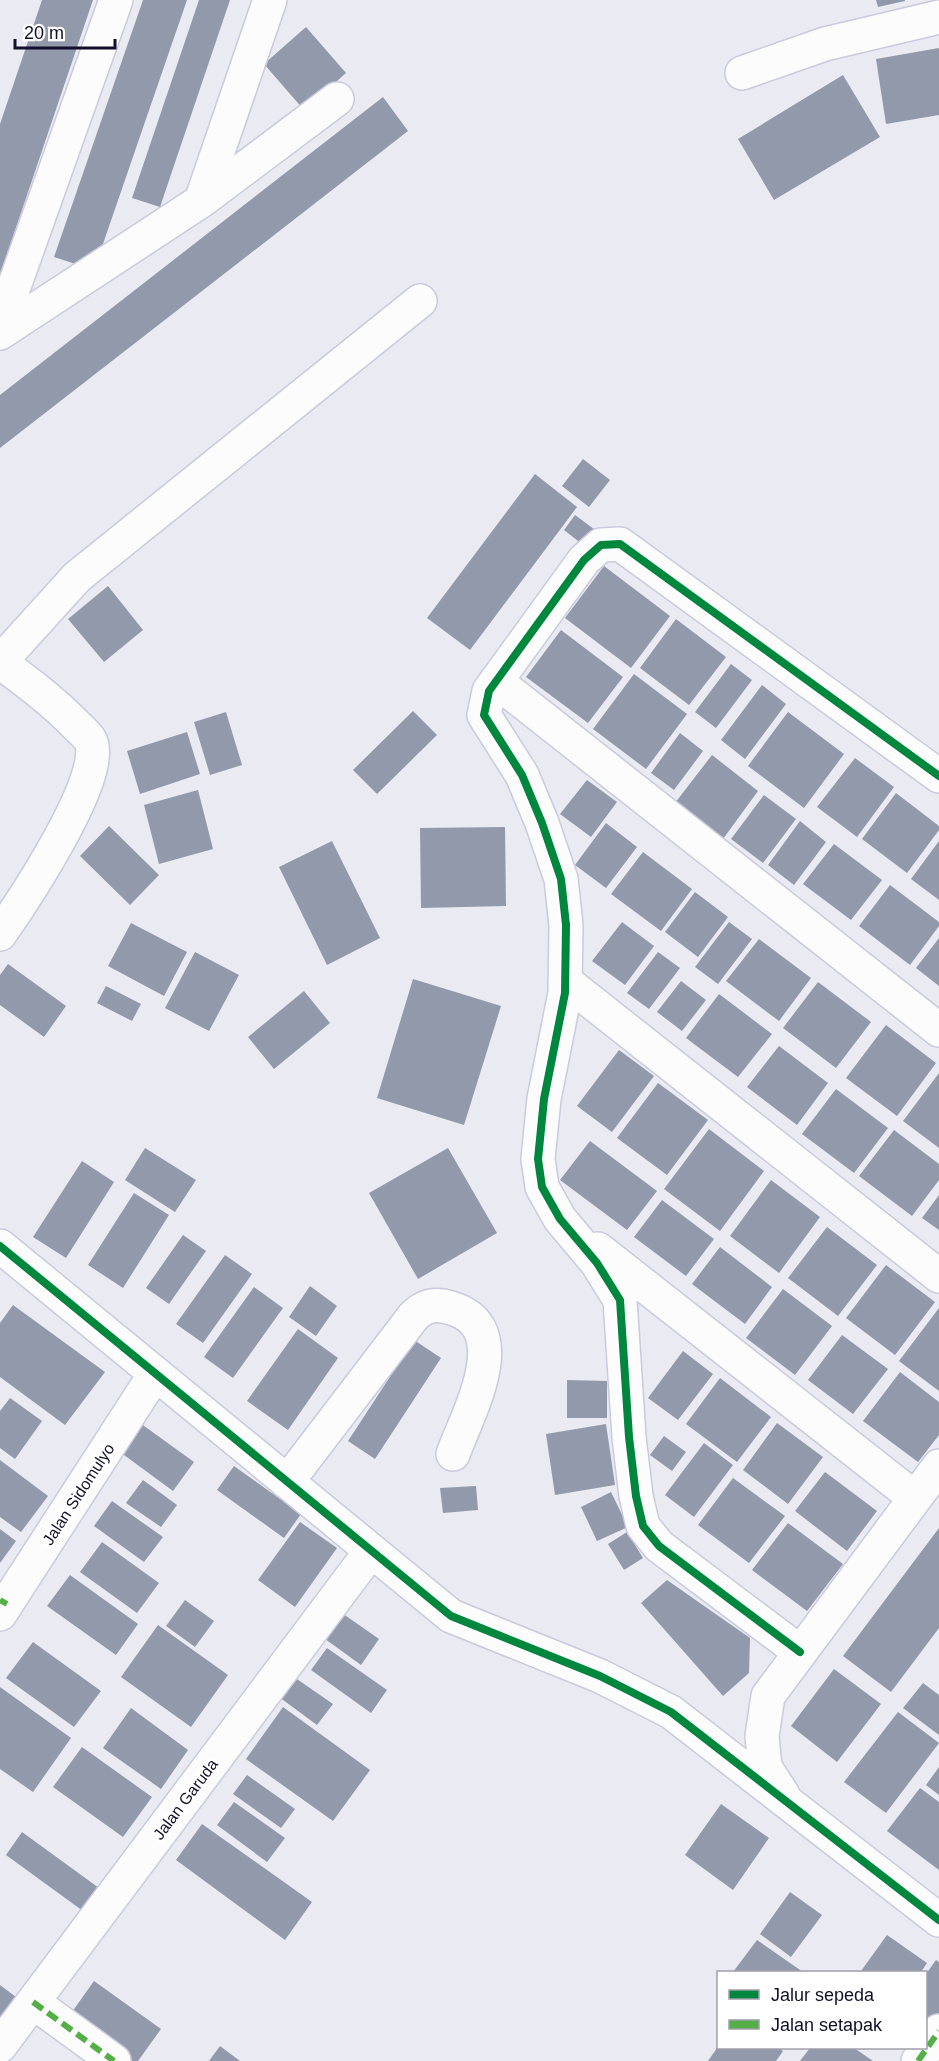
<svg xmlns="http://www.w3.org/2000/svg" width="939" height="2061" font-family="Arial,sans-serif">
  <style>
    .building { fill: #9199aa }
    .lines { fill: none; stroke-linecap: round; stroke-linejoin: round }
    .minor-casing { stroke: #c9cadd; stroke-width: 36 }
    .minor { stroke: #fcfcfd; stroke-width: 33 }
    .quiet { stroke: #54b046; stroke-width: 6; stroke-dasharray: 12 6; stroke-linecap: butt }
    .cycleway-casing { stroke: #fff; stroke-width: 11 }
    .cycleway { stroke: #00873e; stroke-width: 8 }
    .labels { text-anchor: middle; stroke-width: 6; stroke-linejoin: round; paint-order: stroke }
    .street-label { font-size: 16px; fill: #110f2a; stroke: #fff }
  </style>
  <rect width="100%" height="100%" fill="#e9eaf2"/>
  <!-- building -->
  <path class="building" d="M42,0h51l-93,275v-151z
    M143,0h44l-93,270 -40,-13z
    M199,0h31l-70,207 -28,-9z
    M876,0h29v1l-27,6z
    M306,27l40,46 -42,37 -40,-46z
    M939,48v67l-53,9 -10,-65z
    M843,75l37,62 -106,63 -36,-61z
    M383,97l25,34 -408,317v-53z
    M583,459l27,21 -21,27 -27,-21z
    M535,474l42,33 -107,143 -43,-32z
    M575,515l23,17 -11,16 -23,-18z
    M604,566l66,50 -39,52 -66,-50z
    M108,586l35,44 -39,32 -36,-43z
    M676,619l50,38 -37,48 -49,-37z
    M561,630l62,47 -35,46 -62,-46z
    M731,664l21,16 -36,48 -21,-16z
    M634,674l53,40 -41,55 -53,-40z
    M762,685l24,19 -41,55 -24,-19z
    M413,711l24,24 -60,59 -24,-24z
    M226,712l16,53 -32,10 -16,-53z
    M788,712l56,42 -40,54 -56,-42z
    M187,732l13,42 -60,20 -13,-43z
    M680,733l23,18 -29,39 -23,-17z
    M712,755l46,36 -35,48 -48,-36z
    M855,758l39,29 -37,50 -40,-30z
    M587,780l30,22 -26,35 -31,-23z
    M198,790l15,59 -54,15 -15,-59z
    M896,793l43,33v4l-32,43 -45,-34z
    M764,795l32,24 -33,44 -32,-24z
    M800,821l26,21 -32,43 -26,-20z
    M606,823l31,24 -31,41 -31,-23z
    M109,826l50,49 -29,30 -50,-49z
    M505,827l1,79 -85,2 -1,-80z
    M332,841l48,97 -53,27 -48,-98z
    M939,841v59l-28,-21z
    M834,844l48,36 -31,40 -48,-36z
    M643,852l49,37 -31,42 -50,-37z
    M890,885l49,37v4l-29,39 -51,-39z
    M695,892l33,25 -30,40 -33,-25z
    M622,922l32,24 -29,39 -33,-24z
    M729,922l23,17 -34,45 -23,-17z
    M131,923l56,29 -23,44 -56,-30z
    M939,938v48l-23,-18z
    M759,939l52,39 -32,43 -53,-40z
    M195,952l44,23 -30,56 -44,-23z
    M658,952l22,16 -31,41 -22,-16z
    M8,964l58,42 -22,31 -44,-32v-30z
    M413,979l88,27 -37,119 -87,-27z
    M681,981l25,19 -24,31 -25,-19z
    M818,982l53,40 -35,46 -53,-40z
    M106,986l35,18 -9,17 -35,-18z
    M304,991l26,32 -56,46 -26,-32z
    M719,994l53,40 -34,43 -52,-39z
    M886,1025l50,38 -39,53 -51,-38z
    M779,1046l49,37 -31,42 -50,-38z
    M619,1050l35,26 -42,56 -35,-26z
    M939,1073v75l-36,-27z
    M658,1083l50,37 -41,55 -50,-37z
    M836,1089l52,39 -34,45 -52,-39z
    M709,1129l55,42 -44,60 -56,-42z
    M894,1130l45,34v16l-27,36 -53,-40z
    M590,1141l67,50 -30,39 -67,-50z
    M145,1148l51,32 -21,32 -50,-32z
    M448,1148l49,85 -79,46 -49,-86z
    M82,1161l32,21 -48,76 -33,-21z
    M771,1180l49,37 -41,56 -49,-37z
    M134,1193l35,22 -46,73 -35,-23z
    M939,1195v35l-17,-12z
    M662,1200l52,39 -28,37 -52,-39z
    M827,1227l50,38 -39,51 -50,-38z
    M183,1235l23,16 -37,53 -23,-16z
    M720,1247l52,40 -27,37 -53,-40z
    M225,1255l27,19 -49,69 -27,-19z
    M886,1265l49,37 -40,53 -49,-37z
    M310,1286l27,20 -21,30 -27,-19z
    M254,1287l29,21 -50,70 -29,-21z
    M783,1289l49,37 -37,49 -49,-37z
    M13,1305l92,67 -40,53 -65,-48v-54z
    M939,1308v83l-40,-30z
    M298,1329l40,29 -50,72 -41,-29z
    M842,1335l46,34 -35,45 -45,-34z
    M414,1340l27,18 -66,101 -27,-18z
    M683,1351l30,23 -35,46 -30,-22z
    M900,1372l39,30v33l-21,27 -55,-41z
    M720,1378l51,39 -34,45 -51,-38z
    M567,1380l40,1v37h-40z
    M10,1398l32,23 -27,38 -15,-11v-37z
    M140,1423l54,39 -21,29 -53,-39z
    M777,1423l46,34 -35,47 -45,-34z
    M606,1424l9,61 -60,10 -9,-61z
    M664,1436l22,16 -14,19 -22,-16z
    M704,1443l29,22 -39,52 -29,-22z
    M0,1460l48,36 -27,36 -21,-15z
    M234,1466l67,48 -17,24 -67,-48z
    M825,1472l52,39 -30,40 -52,-40z
    M733,1478l52,38 -36,47 -51,-38z
    M143,1480l34,25 -16,22 -35,-24z
    M476,1486l2,24 -35,3 -3,-25z
    M611,1492l17,35 -31,14 -16,-34z
    M112,1501l51,36 -19,25 -50,-36z
    M300,1522l37,26 -42,59 -37,-27z
    M788,1523l55,41 -36,47 -55,-41z
    M939,1528v100l-48,64 -48,-36z
    M0,1529l16,12 -16,22z
    M627,1532l16,26 -19,12 -16,-26z
    M102,1542l57,41 -22,30 -57,-41z
    M70,1575l68,49 -22,31 -69,-49z
    M667,1580l83,58 -1,35 -26,23 -82,-93z
    M185,1600l29,21 -19,26 -29,-21z
    M339,1611l40,28 -18,26 -40,-29z
    M158,1625l70,50 -37,52 -70,-50z
    M33,1642l68,49 -27,36 -68,-49z
    M327,1648l60,42 -16,23 -60,-43z
    M834,1669l47,35 -44,58 -46,-36z
    M294,1677l39,27 -16,21 -38,-28z
    M923,1683l16,12v40l-36,-27z
    M0,1687l71,51 -38,54 -33,-23z
    M283,1707l87,63 -37,51 -87,-62z
    M131,1708l57,42 -27,39 -58,-41z
    M898,1712l41,31 -53,70 -42,-31z
    M82,1747l70,50 -29,40 -70,-50z
    M939,1767v28l-13,-10z
    M247,1775l48,34 -14,19 -48,-34z
    M920,1788l19,14v68l-52,-39z
    M234,1802l51,36 -18,24 -50,-37z
    M721,1804l48,34 -36,52 -48,-35z
    M202,1824l110,78 -27,38 -109,-80z
    M22,1832l77,56 -16,23 -77,-56z
    M790,1892l32,23 -31,42 -31,-23z
    M887,1935l40,28 -6,9 -60,-1z
    M757,1940l46,32h-70z
    M936,1960l3,2v65l-13,-9v-44z
    M94,1981l67,48 -23,32h-13l-58,-42z
    M0,1985l16,12 -16,23z
    M220,2046l20,15h-31z
    M717,2048h62l4,3 -7,10h-68z
    M810,2048h44l19,13h-73z"/>
  <g class="lines">
    <defs>
      <path id="minor" d="M742,73l83,-29 114,-27
        M201,201l69,-201
        M0,326l116,-326
        M0,333l201,-132 136,-102
        M0,662l77,-85 343,-276
        M0,662c27,20 54,40 77,64 4,4 10,9 13,14 19,33 -69,164 -90,194
        M496,681l443,349
        M565,981l374,295
        M0,1246l451,370 149,60 71,36 268,208
        M598,1249l317,249
        M287,1482l126,-165c11,-12 23,-14 38,-9 66,19 17,105 2,146
        M0,1614l155,-240
        M800,1652l-141,-106 -16,-20 -7,-30 -7,-59 -9,-137 -23,-37 -37,-44 -18,-32 -4,-28 6,-60 21,-106 1,-68 -5,-46 -19,-56 -20,-48 -38,-60 5,-24 95,-131 17,-15 19,-1 319,232
        M783,1795l-18,-28 -3,-31 6,-40 171,-230
        M33,2002l81,59
        M0,2046l371,-495
        M918,2061l21,-30"/>
    </defs>
    <!-- minor casing -->
    <use href="#minor" class="minor-casing"/>
    <!-- minor -->
    <use href="#minor" class="minor"/>
    <!-- quiet -->
    <path class="quiet" d="M0,1600l7,4
      M33,2002l81,59
      M918,2061l21,-30"/>
    <defs>
      <path id="cycleway" d="M0,1246l451,370 149,60 71,36 268,208
        M800,1652l-141,-106 -16,-20 -7,-30 -7,-59 -9,-137 -23,-37 -37,-44 -18,-32 -4,-28 6,-60 21,-106 1,-68 -5,-46 -19,-56 -20,-48 -38,-60 5,-24 95,-131 17,-15 19,-1 319,232"/>
    </defs>
    <!-- cycleway casing -->
    <use href="#cycleway" class="cycleway-casing"/>
    <!-- cycleway -->
    <use href="#cycleway" class="cycleway"/>
  </g>
  <g class="labels">
    <!-- street labels -->
    <g class="street-label">
      <text transform="translate(78 1494) rotate(-57)" y="6">Jalan Sidomulyo</text>
      <text transform="translate(185 1799) rotate(-53)" y="6">Jalan Garuda</text>
    </g>
  </g>
  <!-- legend -->
  <rect x="717" y="1971" width="210" height="78" fill="#ffffff" stroke="#a09faa" stroke-width="1.5"/>
  <rect x="729" y="1990" width="30" height="9" fill="#00873e" stroke="#a09faa" stroke-width="1.5"/>
  <text x="771" y="2001" font-size="18" fill="#110f2a">Jalur sepeda</text>
  <rect x="729" y="2020" width="30" height="9" fill="#54b046" stroke="#a09faa" stroke-width="1.5"/>
  <text x="771" y="2031" font-size="18" fill="#110f2a">Jalan setapak</text>
  <!-- scale -->
  <path d="M15 39v9h100v-9" fill="none" stroke="#110f2a" stroke-width="3"/>
  <text x="24" y="39" font-size="18" fill="#110f2a" stroke="#ffffff" stroke-width="4.5" paint-order="stroke">20 m</text>
</svg>
